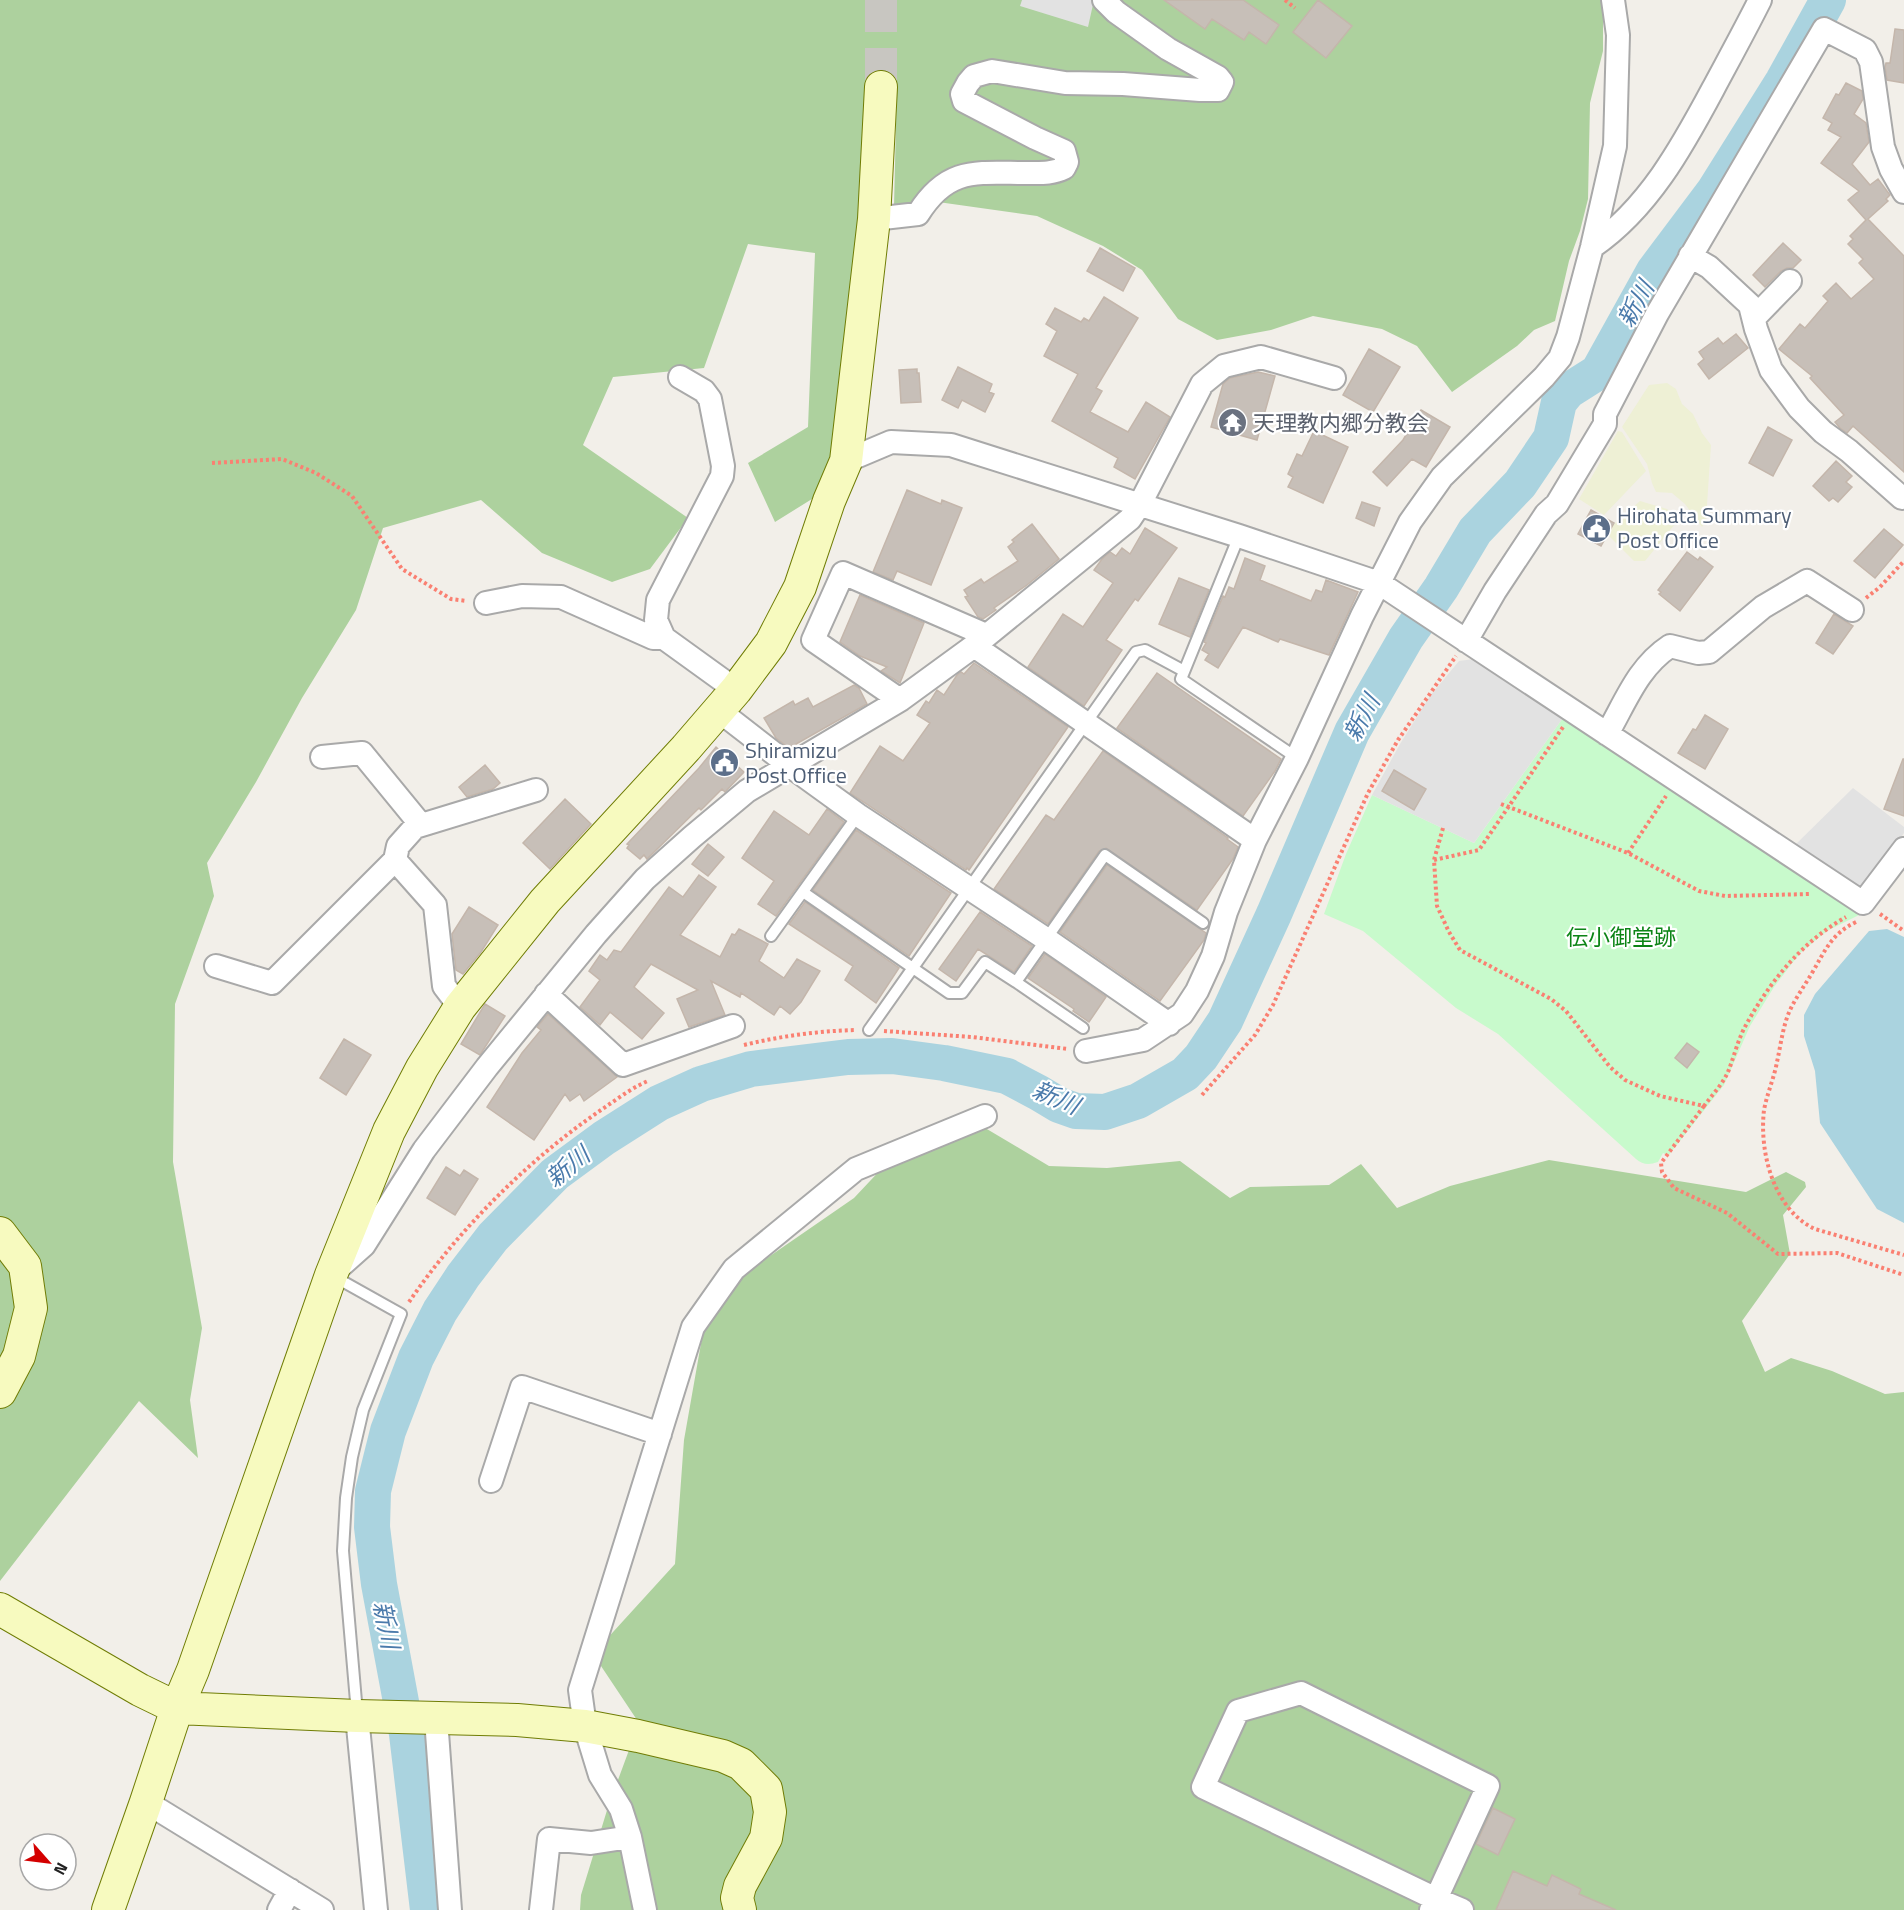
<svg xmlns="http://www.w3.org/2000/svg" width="1904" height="1910" font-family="'Titillium Web','Noto Sans JP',sans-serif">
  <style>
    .farmland { fill: #eef0d5 }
    .forest { fill: #add19e }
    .park { fill: #c8facc }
    .parking { fill: #e2e2e2 }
    .water { fill: #aad3df }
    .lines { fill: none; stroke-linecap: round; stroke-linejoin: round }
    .river { stroke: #aad3df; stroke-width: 36 }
    .building { fill: #c7bfb8; stroke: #c4b6ab; stroke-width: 1.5 }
    .secondary-tunnel { stroke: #c8c6c1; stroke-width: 32; stroke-dasharray: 32 16; stroke-linecap: butt }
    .lane-casing { stroke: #a9a9a9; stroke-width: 14 }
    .street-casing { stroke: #a9a9a9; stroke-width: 26 }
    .secondary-casing { stroke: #707d05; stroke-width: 34 }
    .path { stroke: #fa8072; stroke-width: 4; stroke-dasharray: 3 3; stroke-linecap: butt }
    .lane { stroke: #fff; stroke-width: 10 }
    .street { stroke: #fff; stroke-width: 22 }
    .secondary { stroke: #f7fabf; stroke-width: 32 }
    .labels { text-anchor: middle; stroke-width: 4.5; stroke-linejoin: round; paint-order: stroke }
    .worship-label { font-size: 22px; fill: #5b616d; stroke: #fff; text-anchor: start }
    .service-label { font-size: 22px; fill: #4e5e75; stroke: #fff; text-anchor: start }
    .park-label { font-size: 22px; fill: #0c8416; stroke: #fff }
    .water-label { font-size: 24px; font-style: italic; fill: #4a7aab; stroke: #fff }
  </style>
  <rect width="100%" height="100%" fill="#f2efe9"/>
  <!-- farmland -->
  <path class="farmland" d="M1667,383l9,6 6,15 11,10 9,19 9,12 -5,75 -4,7 -17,-23 -13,-11 -16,-1 -4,-9 -5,-19 -25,-37 27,-42z
    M1618,431l4,1 24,39 -42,44 -25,-16z
    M1640,501l27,8 12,10 -34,42h-11l-26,-26 5,-10z"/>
  <!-- forest -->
  <path class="forest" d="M0,0h1603v51l-13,52 -2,96 -8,32 -11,30 -14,60 -21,9 -17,16 -65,46 -35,-46 -35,-17 -69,-13 -42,14 -54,10 -39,-21 -36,-49 -39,-24 -66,-30 -99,-14 -44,4 3,-124 -28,5 -9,339 -40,68 -45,28 -27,-59 60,-36 7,-174 -67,-9 -44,124 -91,9 -30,68 105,73 -38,51 -38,13 -70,-29 -61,-53 -98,28 -27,82 -54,88 -46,84 -49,81 7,33 -39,108 -2,158 29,166 -12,72 8,58 -59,-57 -139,180z
    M970,1119l79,47 58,2 73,-7 50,37 20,-11 79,-2 32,-21 36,44 53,-22 99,-26 197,32 40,-20 19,10 1,5 -23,28 7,39 -48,67 23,51 26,-14 41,13 53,23 19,-2v518h-1324l1,-15 27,-88 31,-84 -46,-69 82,-90 9,-124 25,-142 145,-100 48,-51z"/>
  <!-- park -->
  <path class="park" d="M1565,715l298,198 -36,18 -27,22 -26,34 -24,39 -26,59 -56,71 -5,-3 -5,9c-9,3 -15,3 -22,-3l-138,-125 -42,-26 -93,-77 -39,-17 22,-60 26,-59 102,48z"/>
  <!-- parking -->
  <path class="parking" d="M1022,0h72l-6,27 -68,-21z
    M1481,658l84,57 -91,128 -102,-48 28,-51 30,-48 29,-35z
    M1853,788l51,39v6l-40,57 -70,-44z"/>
  <!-- water -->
  <path class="water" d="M1887,929l17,8v286l-27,-14 -57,-86 -5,-52 -11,-35v-21l11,-21 54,-63z"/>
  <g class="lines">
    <!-- river -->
    <path class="river" d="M428,1910l-21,-176 -28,-150 -7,-57 1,-36 15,-60 28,-73 24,-47 23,-35 30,-39 62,-63 49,-36 55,-35 42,-19 50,-15 97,-12 44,-1 52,7 63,13 32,17 20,12 17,6 29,1 33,-11 47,-27 16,-17 24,-36 49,-107 78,-182 54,-94 35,-50 34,-57 45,-47 31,-46 8,-36 9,-11 30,-19 56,-101 60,-80 69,-110 45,-81"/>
  </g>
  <!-- building -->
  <path class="building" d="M1164,0h79l36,25 -13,19 -17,-12 -5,8 -32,-21 -7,10z
    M1318,0l34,26 -26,32 -33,-26z
    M1895,29l9,1v53l-17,-3 -2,-13 1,-4h4z
    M1846,83l16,8 1,8 -9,15 12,9 3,19 -17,22 18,21 8,-6 12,16 -4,4 2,2 -20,18 36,37v216l-51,-46 -6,7 -7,-5 -5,-6 9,-7 -34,-37 2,-2 -33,-27 21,-25 5,4 23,-27 -5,-5 13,-13 15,16 23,-20 -15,-16 4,-4 -15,-15 5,-5 -3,-3 16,-16 -18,-20 11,-9 -38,-28 20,-26 -13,-7 4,-7 -9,-5 13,-24 3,1z
    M1783,243l18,17 -8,8h-6l-6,3 -16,16 -12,-12z
    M1100,248l35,20 -12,23 -36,-20z
    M1104,297l34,21 -42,70 6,3 -12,21 38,20 18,-30 24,15 -35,62 -21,-12 4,-9 -66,-37 26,-47 -34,-18 13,-25 -11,-7 9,-16 26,14 3,-4 5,3z
    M1736,334l12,14 -39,31 -11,-15 6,-5 -5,-7 19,-14 5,6z
    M1369,349l31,18 -27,45 -30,-17z
    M958,367l34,17 -3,8 5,2 -9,18 -23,-12 -4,8 -16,-8z
    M917,369v4h2l2,29 -20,1 -2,-33z
    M1258,372l17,4 -18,64 -46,-13 12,-43 7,-6z
    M1421,410l29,17 -24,40 -14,-8 -25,27 -14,-14 30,-32z
    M1768,427l24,13 -19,36 -24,-13z
    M1314,431l34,16 -25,56 -35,-16 5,-10 -5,-3 9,-20 5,2z
    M1836,461l16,15 -6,6 6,5 -14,15 -5,-4 -4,3 -16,-15z
    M907,490l34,14 1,-4 20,8 -31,77 -34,-14 -4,9 -20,-8z
    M1362,502l18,6 -6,18 -18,-8z
    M1591,510l23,13 -13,23 -23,-12z
    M1032,524l27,35 -32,26 -33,23 2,2 -13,9 -5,-2 -13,-20 3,-1 -4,-6 17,-11 3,4 34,-22 -10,-14 6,-5 -2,-2z
    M1145,528l32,20 -39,53 -3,-2 -29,41 16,10 -38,56 -56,-39 35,-53 20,13 30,-44 -19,-13 8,-11 8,-7 6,4 6,-8 8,6z
    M1884,529l19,16 -28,33 -21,-17z
    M1687,552l11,8 2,-3 13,10 -33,44 -21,-17 2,-2 -3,-2z
    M1245,558l20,8 -5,14 51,21 5,-11 6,2 4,-12 32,12 -29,63 -49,-16 -2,3 -35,-15 -25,41 -13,-8 4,-6 -7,-4 4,-7 -2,-1 19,-46 2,1 4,-10 5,2z
    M1179,578l30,12 -19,47 -31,-13z
    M860,595l64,28 -24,60 -19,-12 6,-4 -27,-11 -20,-14z
    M1834,614l19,12 -20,28 -17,-11z
    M974,663l94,64 -99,143 -2,-2 -1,2 -116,-77 30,-47 23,15 27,-38 -13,-8 9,-14 3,2 8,-13 7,5 13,-20 4,-3 3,2z
    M1157,673l124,86 -6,12 -32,45 -126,-88z
    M854,685l5,3 8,16 -78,44 -13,-10 -12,-20 29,-17 2,4 13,-7 5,9z
    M1705,715l23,14 -23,40 -27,-16 15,-24 3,1z
    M716,747l28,25 -19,20 -3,-3 -21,21 -2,-2 -52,51 -3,-4 -4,4 -13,-11 2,-3 -2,-1 72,-76z
    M1103,751l125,87 -1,1 11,8 -5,12 -36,51 -91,-62 -7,3 -51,73 -54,-35 52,-74 8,5z
    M1903,759h1v57l-20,-7z
    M485,765l15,18 -7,6 -26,8 -8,-10z
    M1394,770l32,19 -12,21 -32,-19z
    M565,799l26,25 -41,45 -27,-26z
    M827,809l17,13 -68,94 -18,-12 16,-23 -32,-23 32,-47 35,24z
    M856,830l95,63 -42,63 -96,-66z
    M708,844l16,13 -16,19 -16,-12z
    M1107,865l99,68 -2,7 -44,61 -100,-69z
    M699,875l17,12 -36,48 40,22 12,-23 3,1 4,-6 29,15 -9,17 25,17 13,-19 23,12 -19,31 -11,12 -10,-8 -6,9 -33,-22 -1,4 -29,-16 14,34 -36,12 -12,-28 21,-9 -47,-26 -17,23 30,26 -22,26 -32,-27 -10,13 -20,-18 20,-27 -11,-9 11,-16 7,5 7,-10 7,2 48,-65 14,10z
    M805,902l94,66 -23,35 -31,-23 8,-14 -64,-42z
    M469,907l29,18 -17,27 -18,22 -7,-4 -4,-36z
    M980,912l52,34 -18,26 -36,-23 -22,32 -17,-12z
    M1045,954l61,43 -17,25 -16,-11 1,-2 -46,-31z
    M485,1004l20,12 -25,39 -19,-11z
    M548,1014l69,63 -33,24 -4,-7 -10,7 -5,-7 -31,46 -47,-33 35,-54 19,-23 -4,-3z
    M344,1039l27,16 -25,40 -26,-17z
    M1687,1043l12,9 -12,16 -12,-10z
    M446,1167l14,9 4,-6 14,9 -23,36 -28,-17z
    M1493,1808l22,11 -17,36 -22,-11z
    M1513,1871l34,15 5,-11 29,14 -2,5 37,16h-120z"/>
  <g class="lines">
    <!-- secondary-tunnel -->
    <path class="secondary-tunnel" d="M881,0v87"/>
    <defs>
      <path id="lane" d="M1239,536l-58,143 116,79
        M803,892l146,101h13l23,-31 31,20 67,46
        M771,936l87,-121
        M1016,982l89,-127 98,68
        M869,1030l267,-378 9,-2 39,21
        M333,1276l68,38 -38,96 -11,47 -6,41 -3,53 14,162"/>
      <path id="street" d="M874,219l44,-5c30,-48 59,-41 109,-41 13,0 25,1 37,-5l3,-6 -3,-11 -29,-13 -71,-37 -2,-7 6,-11 6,-7 18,-5 73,12 58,1 77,6h18l4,-8 -4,-5 -50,-28 -52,-37 -12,-12
        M1592,247c56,-38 90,-100 121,-158 16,-30 32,-59 47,-89
        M1690,256l19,11 41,38 6,24 15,41 28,38 24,24 26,19 53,47
        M1754,318l36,-37
        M680,377l24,14 6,8 13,67 -1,10 -64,124 -2,20 8,18 72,52
        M846,461l45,-19 60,3 288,91 140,47 484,320 41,-54
        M486,603l36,-7 39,1 92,41h11
        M1466,641l29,-50 51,-77 11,-10 48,-80v-10l52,-100 167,-285 41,21 6,12 12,85 8,22 13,23
        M974,646l281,194
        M900,700l-87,-60 30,-67 143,62
        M718,710l71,55 69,50 188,124 123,85
        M1607,734c19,-33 31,-67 63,-88l28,7 11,-1 54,-45 44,-26 45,29
        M322,757l40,-4 59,72
        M216,966l56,17 123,-123
        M546,994l77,71 110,-39
        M460,1007l-16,-21 -9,-81 -40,-45 3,-14 17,-19 121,-37
        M1086,1051l57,-11 39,-26 15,-23 16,-35 13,-44 29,-72 42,-82 65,-142 48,-94 32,-45 102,-100 16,-19 8,-21 24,-90 23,-101 3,-111 -5,-35
        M336,1270l28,-25 60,-95 63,-83 109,-133 49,-55 47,-42 55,-46 153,-91 74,-54 156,-127 10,-15 62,-120 22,-18 37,-9 73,21
        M491,1481l31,-94 138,47
        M357,1716l19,194
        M436,1719l14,191
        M146,1802l176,108
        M279,1910l11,-20
        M541,1910l8,-71 42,4 39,-6
        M645,1910l-15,-73 -9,-28 -21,-34 -15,-49 -5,-36 113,-363 41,-58 122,-100 129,-53
        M1431,1910l5,-11 52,-113 -187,-93 -63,18 -35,76 233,112 26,11"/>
      <path id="secondary" d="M0,1233l25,33 6,42 -12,48 -19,36
        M0,1609l140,81 37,18 180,8 160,4 68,6 53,10 85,20 18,8 25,25 4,23 -4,26 -26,48 -3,12 3,12
        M108,1910l38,-108 31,-94 16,-38 138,-395 58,-144 33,-63 38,-61 85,-106 141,-153 50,-58 35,-47 29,-56 29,-86 17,-40 28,-242 7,-132"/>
    </defs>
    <!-- lane casing -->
    <use href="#lane" class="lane-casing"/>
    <!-- street casing -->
    <use href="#street" class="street-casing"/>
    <!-- secondary casing -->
    <use href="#secondary" class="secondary-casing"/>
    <!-- path -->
    <path class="path" d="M1285,0l10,8
      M212,463l70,-4 34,14 36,23 50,73 49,30 16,2
      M1866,598l14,-11 24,-26
      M1501,804l127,49 71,38 26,5 86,-2
      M1443,828l-9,32 3,46 12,26 11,18 91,49 15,12 44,56 15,13 35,16 44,10c8,-11 18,-21 24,-34 6,-15 10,-33 18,-47 24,-44 57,-84 100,-108
      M1628,853l38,-57
      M1434,860l45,-10 84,-123
      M1880,914l24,17
      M1856,922c-25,12 -31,29 -44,51 -7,12 -15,23 -21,35 -8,16 -10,36 -14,54 -3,16 -10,32 -13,48 -5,43 10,100 51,119l89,26
      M884,1031l88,6 96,12
      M744,1045c37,-9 74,-14 112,-15
      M1202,1095l53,-60 18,-30 95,-212 30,-53 58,-84
      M1704,1106l-43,57 1,9 12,16 53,25 51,41 59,-1 67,22
      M409,1302c49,-72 120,-143 192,-192 15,-10 30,-22 47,-29"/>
    <!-- lane -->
    <use href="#lane" class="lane"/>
    <!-- street -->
    <use href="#street" class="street"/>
    <!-- secondary -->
    <use href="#secondary" class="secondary"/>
  </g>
  <!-- icons -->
  <defs>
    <symbol id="temple-disc" viewBox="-11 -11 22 22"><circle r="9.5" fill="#6b7280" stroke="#fff"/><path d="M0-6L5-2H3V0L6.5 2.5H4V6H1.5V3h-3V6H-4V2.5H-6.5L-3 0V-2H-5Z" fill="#fff"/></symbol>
    <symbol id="civic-disc" viewBox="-11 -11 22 22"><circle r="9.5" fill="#5c6f8a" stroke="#fff"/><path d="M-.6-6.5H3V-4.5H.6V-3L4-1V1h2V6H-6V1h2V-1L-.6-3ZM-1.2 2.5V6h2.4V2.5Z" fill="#fff"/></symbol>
  </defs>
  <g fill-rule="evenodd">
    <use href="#temple-disc" x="1216" y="406" width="33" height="33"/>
    <use href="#civic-disc" x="1580" y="512" width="33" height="33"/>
    <use href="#civic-disc" x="708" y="746" width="33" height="33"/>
  </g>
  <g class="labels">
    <!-- worship labels -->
    <g class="worship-label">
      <text x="1253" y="431">天理教内郷分教会</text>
    </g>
    <!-- service labels -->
    <g class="service-label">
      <text x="1617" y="523">Hirohata Summary<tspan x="1617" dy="25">Post Office</tspan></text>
      <text x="745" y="758">Shiramizu<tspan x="745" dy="25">Post Office</tspan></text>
    </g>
    <!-- park labels -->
    <g class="park-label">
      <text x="1621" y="945">伝小御堂跡</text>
    </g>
    <!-- water labels -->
    <g class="water-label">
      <text transform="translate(1636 304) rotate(-61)" y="8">新川</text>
      <text transform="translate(1362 718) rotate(-62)" y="8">新川</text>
      <text transform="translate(1056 1098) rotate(23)" y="8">新川</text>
      <text transform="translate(568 1167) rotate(-39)" y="8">新川</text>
      <text transform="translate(386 1625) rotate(79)" y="8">新川</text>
    </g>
  </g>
  <!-- north arrow -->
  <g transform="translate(48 1862) rotate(118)"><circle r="28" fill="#ffffff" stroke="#a7a7a7" stroke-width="1.5"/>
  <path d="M0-4.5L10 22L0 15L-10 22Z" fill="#d40000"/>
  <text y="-9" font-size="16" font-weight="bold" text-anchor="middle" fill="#222222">N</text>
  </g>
</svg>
